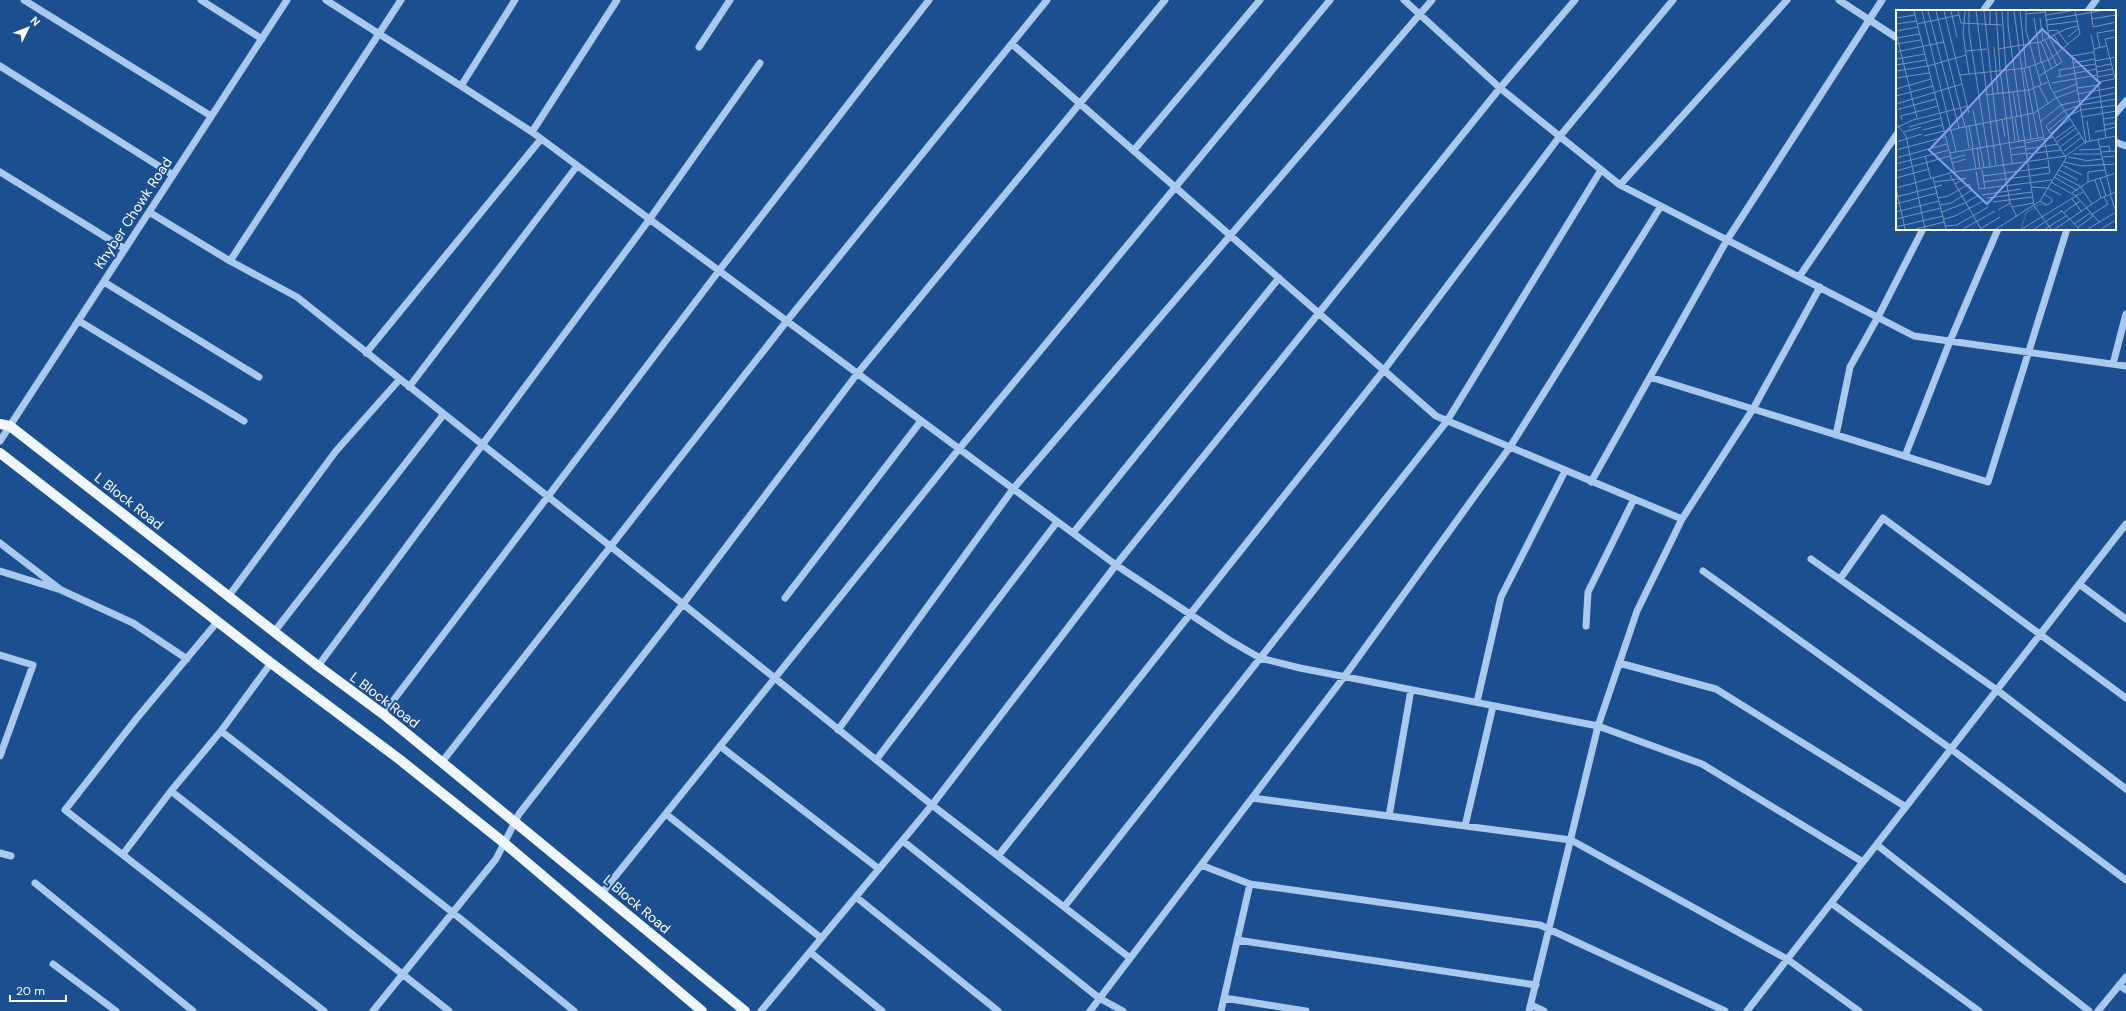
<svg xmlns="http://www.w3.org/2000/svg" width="2126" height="1011" font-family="'DM Sans',sans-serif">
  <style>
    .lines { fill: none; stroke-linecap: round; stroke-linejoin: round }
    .minor { stroke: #a9c9ee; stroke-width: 7 }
    .major { stroke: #f0f6ff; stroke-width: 10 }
    .labels { text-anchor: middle; stroke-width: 4; stroke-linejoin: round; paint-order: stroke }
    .street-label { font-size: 14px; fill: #fff; stroke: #1b4f8f }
    .inset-river { fill: none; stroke: #3c6290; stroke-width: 2 }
    .inset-road { fill: none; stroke: #7695bc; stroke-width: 1 }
    .view { fill: #839eea; fill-opacity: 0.15; stroke: #839eea; stroke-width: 2 }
    .inset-edge { fill: none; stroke: #fff; stroke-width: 2 }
  </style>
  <rect width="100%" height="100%" fill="#1b4f8f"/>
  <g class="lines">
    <!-- minor -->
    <path class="minor" d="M24,0l187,116
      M201,0l61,39
      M326,0l135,86
      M515,0l-54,86 71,46 584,433 113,75 31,18 40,10 298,58 104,38 161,98
      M1404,0l96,88 120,97 294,151 212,30
      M1839,0l58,38
      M1983,11l8,-11
      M2088,11l8,-11
      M1012,44l424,372 246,103
      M699,47l31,-47
      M0,66l173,109
      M2115,114l11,-13
      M532,132l85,-132
      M2115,142l11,4
      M1134,150l126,-150
      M0,172l125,77
      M1620,185l167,-185
      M149,212l81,49 67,36 386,307 249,201 198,153
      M230,261l171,-261
      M1799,277l98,-143
      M104,282l155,95
      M79,321l165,100
      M366,353l175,-214
      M2113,364l13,-50
      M1650,377l338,105 79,-253
      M409,387l168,-221
      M1836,435l14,-68 28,-50 45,-88
      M0,441l287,-441
      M1905,456l45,-115 48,-112
      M1591,482l136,-242 155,-240
      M1073,533l206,-255
      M0,543l61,47 -61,-19
      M1811,559l186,131 129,99
      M1703,571l248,178 175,131
      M1840,579l43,-61 243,180
      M2079,584l47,35
      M61,590l72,33 54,36
      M228,597l108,-146 64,-72
      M785,598l136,-177
      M218,621l-81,97 -72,92 259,201
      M1586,626l2,-34 46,-93
      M274,632l170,-218
      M0,655l33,10 -33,91
      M1619,663l97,26 190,118
      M318,666l331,-446 111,-157
      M1477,702l24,-105 64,-126
      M383,714l335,-442 211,-272
      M838,730l175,-241 419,-489
      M221,731l231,181 122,99
      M720,746l159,123
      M876,760l181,-238
      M442,762l344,-440 261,-322
      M171,791l278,220
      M1252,798l319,42 216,119 72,52
      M666,814l155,124
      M1389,816l22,-126
      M1465,826l28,-120
      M903,841l196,157 24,13
      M1877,845l212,166
      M0,853l11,3
      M123,854l48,-63 50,-60 50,-68
      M998,856l386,-486 176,-234 113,-136
      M1201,865l49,19 290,41 185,86
      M35,883l158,128
      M602,893l357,-444 371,-449
      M856,897l142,114
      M1831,903l148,108
      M1064,907l383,-486 154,-251
      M1237,940l299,45
      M810,952l72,59
      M53,964l63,47
      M2119,985l7,5
      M1224,998l82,13
      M1531,1005l13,6
      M373,1011l123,-152 23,-45 164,-210 174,-230 308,-374
      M761,1011l171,-206 184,-240 384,-477 75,-88
      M1090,1011l254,-334 166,-230 151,-241
      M1221,1011l29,-127
      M1529,1011l69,-285 39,-115 45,-92 71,-110 67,-122
      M1747,1011l379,-487
      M2098,1011l28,-34"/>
    <!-- major -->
    <path class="major" d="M0,424l10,2 308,240 65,48 362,297
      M0,453l271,210 128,96 104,83 199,169"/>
  </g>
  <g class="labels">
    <!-- street labels -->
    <g class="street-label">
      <text transform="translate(133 213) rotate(-57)" y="5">Khyber Chowk Road</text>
      <text transform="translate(129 501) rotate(38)" y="5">L Block Road</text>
      <text transform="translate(385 700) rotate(37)" y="5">L Block Road</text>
      <text transform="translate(637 904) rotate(40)" y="5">L Block Road</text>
    </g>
  </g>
  <!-- overview -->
  <g transform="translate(1896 10)">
    <rect width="220" height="220" fill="#1b4f8f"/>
    <path class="inset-river" d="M125,219l5,-16 14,-9 6,1"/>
    <path class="inset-road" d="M18,1l41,163M26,1l34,140M32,1l31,117 75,-15 22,-15 21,-8M40,1l29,116M48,1l25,102M55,1l6,26M62,1l3,12 41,2M69,1l-2,23 6,40M73,1v21l21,134M80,1l20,154M88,1l12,110 14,82 7,14M100,1l4,59 12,93M106,1l4,59 9,71M112,1v15l26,180 17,23M118,1l17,128M124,1l6,57M130,1v19l15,55M195,1l2,16 23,-5M130,4l20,-2M150,5l25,-4M0,8l19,-3M138,8l7,44M144,8l3,23M196,9l23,-4M150,10l54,-9M0,14l21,-3M21,14l42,-9M94,14v-13M151,15l31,-4M0,21l22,-4M152,21l9,-1 11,15M0,23l21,85M158,25l8,14M195,25l3,14M172,27l11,-9M220,27l-11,2 11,43M0,28l24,-4M149,30l12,26M145,32l11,27M0,34l25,-4M98,37l4,46M204,38l-3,-15 19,-3M102,39l42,-7 26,-13 12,-3M70,41l21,-2M0,42l48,-10M198,42v-3l12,-3M0,49l29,-5M199,51l21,-4M146,52l9,27 35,55M177,53l22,-4M0,55l30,-5M133,56l19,92M200,57l15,-3M128,58l14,70M0,61l32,-5 38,-11M201,62l15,-3M64,65l66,-7 24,-9 30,-25 -5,-23M143,66l23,-14 -13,-24 -4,-27M164,66l-1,-6 36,-6M161,67l39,-8M201,67l16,-3M0,68l33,-5M202,72l16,-3M156,73l45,-8M143,76l9,17M181,78l22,-3M0,79l35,-10M117,82l4,25M157,83l24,-9M182,84l38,-7M90,85l43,-5 19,-8M0,86l37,-10M0,94l66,-20M0,100l40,-11M77,100l11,57M172,106l13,-6 35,-5M186,107l34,-6M119,108l4,23M207,109l13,-2M6,110l-1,-4 37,-10M106,110l3,17M145,111l20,-16 55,-12M191,111l3,20M0,113l10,13 19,93M208,115l12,-2M73,116l4,21M150,116l18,-15 16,-6 36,-6M13,117l32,-9M70,117l3,21M0,118l17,-8 55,-14M27,120l19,-5M153,120l18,-15M8,122l17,-5M48,122l15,-4M199,122l21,-5M155,123l19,-14M28,126l20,-5M159,129l19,-14M202,130l13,54M0,132l26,-8M161,132l19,-14M190,132l-14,-86 22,-4 12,86M129,133l29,-6M76,137l4,22M81,137l3,21M164,137l19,-14M204,137l9,-1 1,5M114,139l16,-3M130,139l33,-5M0,140l49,-13M183,140l21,-1M168,141l18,-14M205,142l15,-1M53,143l95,-16M131,144l35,-4M177,144h28M115,145l15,-2M29,146l6,23M172,147l16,3M206,147l14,-1M0,148l51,-14M55,149l14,-4M188,151l18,-2M168,152l17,4 35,-2M56,153l14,-4M0,154l53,-14M166,155l20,10M86,160l3,18M163,160l19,10M0,161l54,-15M80,161l3,18 73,-9M160,164l24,12 12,18M54,165l31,54M87,166l66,-9M134,166l20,-3 -2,-13M158,167l24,14M0,168l33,-9M37,168l13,51M204,168l6,18M199,170l6,18M38,172l32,-4 -11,6M87,172l46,-6M155,172l25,14 7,-4M192,172v-10l17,-2M135,177l16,1 14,7M0,178l9,41M0,178l58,-16 112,-16 19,-14 31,-6M176,183l16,-11 28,-9M214,184l6,18M86,185l39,-6M0,187l46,-12M42,188l10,-2 21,-12 3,6 -21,13 -11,2M91,188l45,-6M176,189l9,12M144,191l7,4 5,-3v-3l-8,-5M97,192l39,-5M69,193l14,-8M0,194l41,-11M116,197l21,-4M102,200l12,-7M165,200l18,19M0,202l43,-11M46,202l23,-9M167,203l17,-12M195,205l17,-11 -4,-7M0,209l45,-11M48,209l11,-3 28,-15M178,214l16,-11M49,216l12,-1 31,-18M0,217l47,-11M181,218l16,-12M20,219l28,-7M67,219l32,-18M84,219l20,-12M100,219l44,-28 26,-43 -20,-32M126,219l54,-33 23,26M138,219l28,-18M149,219l21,-13M159,219l46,-31 15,-6M192,219l28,-17M205,219l15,-9"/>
    <path class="view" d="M146,19l58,54 -113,121 -58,-54z"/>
    <rect width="220" height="220" class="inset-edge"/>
  </g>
  <!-- north arrow -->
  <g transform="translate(28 28) rotate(47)" stroke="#1b4f8f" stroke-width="3" paint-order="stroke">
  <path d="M0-3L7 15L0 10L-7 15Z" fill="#ffffff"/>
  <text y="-6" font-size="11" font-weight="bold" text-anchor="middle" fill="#ffffff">N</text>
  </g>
  <!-- scale -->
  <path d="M10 995v6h56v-6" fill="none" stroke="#ffffff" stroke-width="2"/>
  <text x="16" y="995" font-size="12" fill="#ffffff" stroke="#1b4f8f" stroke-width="3" paint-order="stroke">20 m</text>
</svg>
